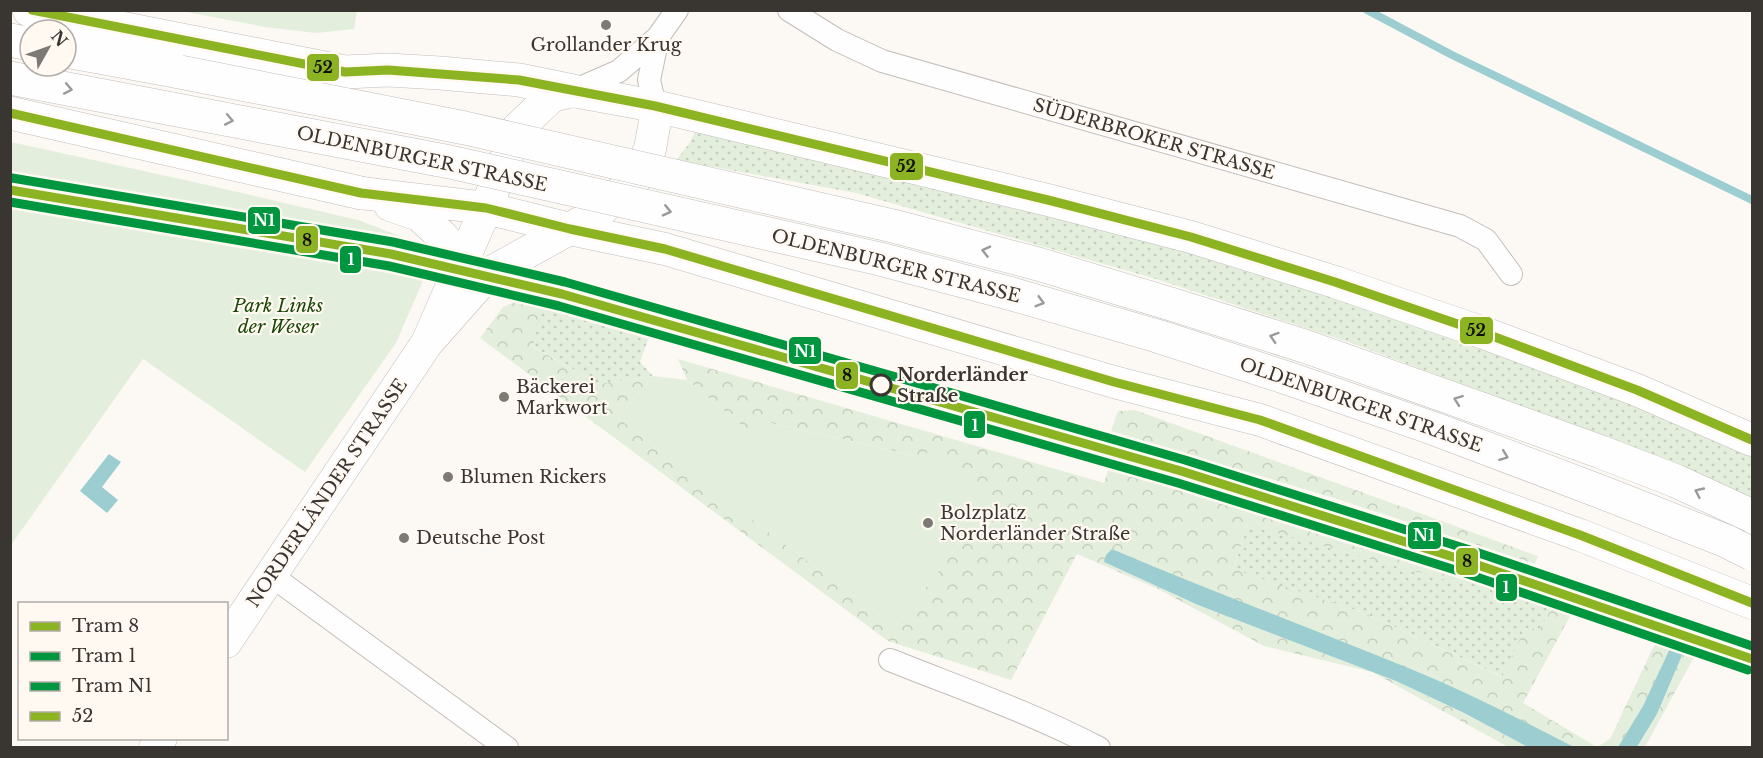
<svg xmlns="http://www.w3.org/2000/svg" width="1763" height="758" font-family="'Libre Baskerville',serif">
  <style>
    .grass { fill: url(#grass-dots) }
    .forest { fill: url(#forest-crowns) }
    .park { fill: #e3efdc }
    .water { fill: #9bcdd1 }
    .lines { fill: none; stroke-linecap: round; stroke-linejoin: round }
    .stream { stroke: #9bcdd1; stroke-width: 8 }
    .street-casing { stroke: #c1beba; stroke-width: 24 }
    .secondary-casing { stroke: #c1beba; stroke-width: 33 }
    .highway-casing { stroke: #c1beba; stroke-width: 34 }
    .street { stroke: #fffefe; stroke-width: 22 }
    .secondary { stroke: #fffefe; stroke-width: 32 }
    .highway { stroke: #fffefe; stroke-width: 33 }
    .highway-bridge-casing { stroke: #c1beba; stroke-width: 34; stroke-linecap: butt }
    .highway-bridge { stroke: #fffefe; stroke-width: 33 }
    .bus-1-casing { stroke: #fff9f2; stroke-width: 14 }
    .bus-1 { stroke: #8cb321; stroke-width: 9 }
    .tram-1-casing { stroke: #fff9f2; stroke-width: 14 }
    .tram-2-casing { stroke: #fff9f2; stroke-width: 14 }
    .tram-3-casing { stroke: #fff9f2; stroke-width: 14 }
    .tram-1 { stroke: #8cb321; stroke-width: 9 }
    .tram-2 { stroke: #009640; stroke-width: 9 }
    .tram-3 { stroke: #009640; stroke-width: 9 }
    .oneway { stroke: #9c9a98 }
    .poi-dot { fill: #7d7a76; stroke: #fff9f2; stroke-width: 2 }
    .stop-dot { fill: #fff9f2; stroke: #393531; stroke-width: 3 }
    .labels { text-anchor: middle; stroke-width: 4.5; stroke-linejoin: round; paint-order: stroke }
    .poi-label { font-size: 18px; fill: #393531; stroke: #fff9f2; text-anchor: start }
    .street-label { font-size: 18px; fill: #393531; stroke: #fff9f2 }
    .park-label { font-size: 18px; font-style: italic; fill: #194707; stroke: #fff9f2 }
    .stop-label { font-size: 18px; font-weight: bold; fill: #393531; stroke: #fff9f2; text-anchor: start }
    .line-badge { stroke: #fff9f2; stroke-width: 2 }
    .badge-label { font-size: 16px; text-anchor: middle; font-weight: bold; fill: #fff }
    .pale-badge-label { font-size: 16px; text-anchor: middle; font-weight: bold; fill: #111 }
  </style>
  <defs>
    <pattern id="grass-dots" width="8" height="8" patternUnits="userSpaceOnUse" patternTransform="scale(1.5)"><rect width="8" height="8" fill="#e3efdc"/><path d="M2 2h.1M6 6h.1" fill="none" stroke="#c4cebd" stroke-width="1.8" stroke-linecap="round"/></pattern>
    <pattern id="forest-crowns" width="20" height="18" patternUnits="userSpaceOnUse" patternTransform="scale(1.5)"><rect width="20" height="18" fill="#e3efdc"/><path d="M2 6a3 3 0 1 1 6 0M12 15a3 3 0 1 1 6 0" fill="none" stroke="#c4cebd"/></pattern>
  </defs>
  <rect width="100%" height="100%" fill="#fcf9f5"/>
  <!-- grass -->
  <path class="grass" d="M695,132l160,36 340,84 192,60 230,86 135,56v47l-201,-84 -203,-75 -192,-63 -300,-86 -180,-33 13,-16z
    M542,301l110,27 -12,34 13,14 -54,8 -67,-38z
    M1248,524l206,58 11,-10 90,30 -15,27 -15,-1 -22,49 -139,-64 -131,-43z"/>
  <!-- forest -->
  <path class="forest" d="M524,298l18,3 -9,46 66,37 54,-8 -35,42 277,209 100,-129 -59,-46 -20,4 -158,-36 -10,11 -61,-51 -9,-21 426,124 7,-22 143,43 211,68 -11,10 -206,-57 -15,44 131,44 138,64 23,-49 15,1 15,-27 19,7 -51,94 74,44 13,-8 48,-102 15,5 -30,64 -25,41h-44l-66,-33 -88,-41 -208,-82 -100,-42 -8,13 94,43 198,76 65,31 67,35h-20l-136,-75 -108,-26 -106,-57 -81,-35 -66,126 -123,-39 -408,-303 23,-31z
    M1135,410l403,146 -3,8 -198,-65 -226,-68 7,-20z
    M1686,646l12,4 -53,97 -8,1 20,-34z"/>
  <!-- park -->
  <path class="park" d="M181,11h176l-3,18 -38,4 -51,-6z
    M11,142l183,40 164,38 47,18 17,8 4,28 -30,69 -91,129 -162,-113 -132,186z
    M653,376l34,4 60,50 11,-10 157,36 20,-5 60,47 -100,129 -277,-209z"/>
  <!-- water -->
  <path class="water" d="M109,454l12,8 -19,25 16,13 -11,13 -27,-22z
    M1112,549c101,43 204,81 306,123 53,22 105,49 156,75h-46l-66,-35 -66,-31 -198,-76 -94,-43 2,-7z
    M1673,642l13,4 -29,68 -20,33h-19l25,-41z"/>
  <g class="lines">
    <!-- stream -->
    <path class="stream" d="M1367,10l85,45 300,145"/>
    <defs>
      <path id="street" d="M789,10l48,30 45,21 578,165 26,14 25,34
        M573,91l46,-20 39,-34 19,-27
        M655,106l-6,-26 9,-43
        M272,576l235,172
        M890,660c70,28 142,53 209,88"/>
      <path id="secondary" d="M361,193l125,15 84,21 95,20 449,133 146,38 320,115 172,68
        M390,205l29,10 23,21 21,25
        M427,343l59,-135 32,-80 34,-32 21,-5 82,15 393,94 143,37 144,45 149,51 153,57 115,50
        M226,642l201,-299 61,-69 110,-61 39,-36 13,-28 5,-28v-15
        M155,748l6,-10"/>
      <path id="highway" d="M29,10l316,62 43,-2 52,3 79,7 54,11
        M10,40l20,4
        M66,51l114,21
        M10,78l162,31
        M10,113l351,80"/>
    </defs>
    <!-- street casing -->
    <use href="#street" class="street-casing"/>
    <!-- secondary casing -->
    <use href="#secondary" class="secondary-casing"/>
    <!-- highway casing -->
    <use href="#highway" class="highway-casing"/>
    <!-- street -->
    <use href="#street" class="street"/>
    <!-- secondary -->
    <use href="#secondary" class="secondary"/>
    <!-- highway -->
    <use href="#highway" class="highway"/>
    <defs>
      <path id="highway-bridge" d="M180,72l285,56 428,98 145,38 136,41 133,42 144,51 150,54 75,29 76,35
        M172,109l278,53 430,97 132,35 145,42 130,42 148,51 169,64 122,48 26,13"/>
    </defs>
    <!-- highway-bridge casing -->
    <use href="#highway-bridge" class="highway-bridge-casing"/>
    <!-- highway-bridge -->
    <use href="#highway-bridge" class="highway-bridge"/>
    <defs>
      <path id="bus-1" d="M32,10l313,62 43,-2 131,10 136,26 393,94 143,37 144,45 149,51 153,57 115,50
        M10,113l351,80 125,15 84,21 95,20 449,133 146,38 320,115 172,68"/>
    </defs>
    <!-- bus-1 casing -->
    <use href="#bus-1" class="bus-1-casing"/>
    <!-- bus-1 -->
    <use href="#bus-1" class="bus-1"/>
    <defs>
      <path id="tram-1" d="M10,190l381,64 171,40 619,177 288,91 283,97"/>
      <path id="tram-2" d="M10,202l379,64 170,40 619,177 287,90 283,97"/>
      <path id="tram-3" d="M12,178l381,64 172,40 620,178 288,91 279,95"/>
    </defs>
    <!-- tram-1 casing -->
    <use href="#tram-1" class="tram-1-casing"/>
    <!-- tram-2 casing -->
    <use href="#tram-2" class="tram-2-casing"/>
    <!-- tram-3 casing -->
    <use href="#tram-3" class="tram-3-casing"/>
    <!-- tram-1 -->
    <use href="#tram-1" class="tram-1"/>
    <!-- tram-2 -->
    <use href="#tram-2" class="tram-2"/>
    <!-- tram-3 -->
    <use href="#tram-3" class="tram-3"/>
  </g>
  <!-- one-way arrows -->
  <defs><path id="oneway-chevron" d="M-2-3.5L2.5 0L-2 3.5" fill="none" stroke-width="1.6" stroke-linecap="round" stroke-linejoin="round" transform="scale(1.5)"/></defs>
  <g class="oneway">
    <use href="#oneway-chevron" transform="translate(68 89) rotate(11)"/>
    <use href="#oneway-chevron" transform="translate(229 120) rotate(11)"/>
    <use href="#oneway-chevron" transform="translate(667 211) rotate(13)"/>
    <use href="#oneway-chevron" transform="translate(986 251) rotate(-166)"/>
    <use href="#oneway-chevron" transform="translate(1040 302) rotate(16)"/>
    <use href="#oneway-chevron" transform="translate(1274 337) rotate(-162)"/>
    <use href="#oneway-chevron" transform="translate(1458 400) rotate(-160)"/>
    <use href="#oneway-chevron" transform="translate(1504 456) rotate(21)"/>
    <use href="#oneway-chevron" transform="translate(1699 492) rotate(-155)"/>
  </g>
  <!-- markers -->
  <g class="poi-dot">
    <circle cx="606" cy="25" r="6"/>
    <circle cx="504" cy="397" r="6"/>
    <circle cx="448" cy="477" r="6"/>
    <circle cx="928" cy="523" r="6"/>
    <circle cx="404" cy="538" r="6"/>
  </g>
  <circle class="stop-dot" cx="881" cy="385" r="10"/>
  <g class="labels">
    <!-- poi labels -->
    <g class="poi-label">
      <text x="606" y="51" text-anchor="middle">Grollander Krug</text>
      <text x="516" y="393">Bäckerei<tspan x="516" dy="21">Markwort</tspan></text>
      <text x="460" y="483">Blumen Rickers</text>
      <text x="940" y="519">Bolzplatz<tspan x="940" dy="21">Norderländer Straße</tspan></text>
      <text x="416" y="544">Deutsche Post</text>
    </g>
    <!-- street labels -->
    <g class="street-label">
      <text transform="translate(1154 139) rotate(16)" y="6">SÜDERBROKER STRASSE</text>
      <text transform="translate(422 159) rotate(12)" y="6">OLDENBURGER STRASSE</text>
      <text transform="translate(896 266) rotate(14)" y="6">OLDENBURGER STRASSE</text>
      <text transform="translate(1361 405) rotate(19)" y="6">OLDENBURGER STRASSE</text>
      <text transform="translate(327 493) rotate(-56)" y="6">NORDERLÄNDER STRASSE</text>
    </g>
    <!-- park labels -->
    <g class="park-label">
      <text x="278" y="312">Park Links<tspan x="278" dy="21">der Weser</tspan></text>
    </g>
    <!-- stop labels -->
    <g class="stop-label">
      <text x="897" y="381">Norderländer<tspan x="897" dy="21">Straße</tspan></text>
    </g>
  </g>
  <g class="line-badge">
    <rect x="306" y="53" width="34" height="29" rx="6" fill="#8cb321"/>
    <rect x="889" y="152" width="35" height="29" rx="6" fill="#8cb321"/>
    <rect x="247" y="206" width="34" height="29" rx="6" fill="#009640"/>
    <rect x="295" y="225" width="24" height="29" rx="6" fill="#8cb321"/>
    <rect x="339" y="245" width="23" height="29" rx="6" fill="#009640"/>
    <rect x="1459" y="316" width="35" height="29" rx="6" fill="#8cb321"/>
    <rect x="788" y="336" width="34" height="29" rx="6" fill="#009640"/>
    <rect x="835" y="361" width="24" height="29" rx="6" fill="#8cb321"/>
    <rect x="963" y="410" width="23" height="29" rx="6" fill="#009640"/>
    <rect x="1407" y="521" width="35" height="29" rx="6" fill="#009640"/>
    <rect x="1455" y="547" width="24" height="29" rx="6" fill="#8cb321"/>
    <rect x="1495" y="573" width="23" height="29" rx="6" fill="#009640"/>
  </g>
  <g class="badge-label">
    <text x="264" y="226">N1</text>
    <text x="351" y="265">1</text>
    <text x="805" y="357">N1</text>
    <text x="975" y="431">1</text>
    <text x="1424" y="541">N1</text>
    <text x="1506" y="593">1</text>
  </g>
  <g class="pale-badge-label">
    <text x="323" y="73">52</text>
    <text x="906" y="172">52</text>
    <text x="307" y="246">8</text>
    <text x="1476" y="336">52</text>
    <text x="847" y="381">8</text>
    <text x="1467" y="567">8</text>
  </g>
  <!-- border -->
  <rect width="1763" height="758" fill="none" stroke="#393531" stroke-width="24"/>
  <!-- legend -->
  <rect x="18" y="602" width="210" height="138" fill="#fff9f2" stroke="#b0aba5" stroke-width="1.5"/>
  <rect x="30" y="622" width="30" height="9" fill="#8cb321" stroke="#b0aba5" stroke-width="1.5"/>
  <text x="72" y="632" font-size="18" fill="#393531">Tram 8</text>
  <rect x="30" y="652" width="30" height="9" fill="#009640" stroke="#b0aba5" stroke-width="1.5"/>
  <text x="72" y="662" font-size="18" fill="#393531">Tram 1</text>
  <rect x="30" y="682" width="30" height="9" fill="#009640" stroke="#b0aba5" stroke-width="1.5"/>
  <text x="72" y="692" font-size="18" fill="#393531">Tram N1</text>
  <rect x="30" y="712" width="30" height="9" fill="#8cb321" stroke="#b0aba5" stroke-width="1.5"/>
  <text x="72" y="722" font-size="18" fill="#393531">52</text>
  <!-- north arrow -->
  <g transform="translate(48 48) rotate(50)"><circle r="28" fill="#fff9f2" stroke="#b0aba5" stroke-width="1.5"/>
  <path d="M0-4.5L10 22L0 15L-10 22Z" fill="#7d7a76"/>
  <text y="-9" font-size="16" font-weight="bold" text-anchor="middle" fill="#393531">N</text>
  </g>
</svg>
